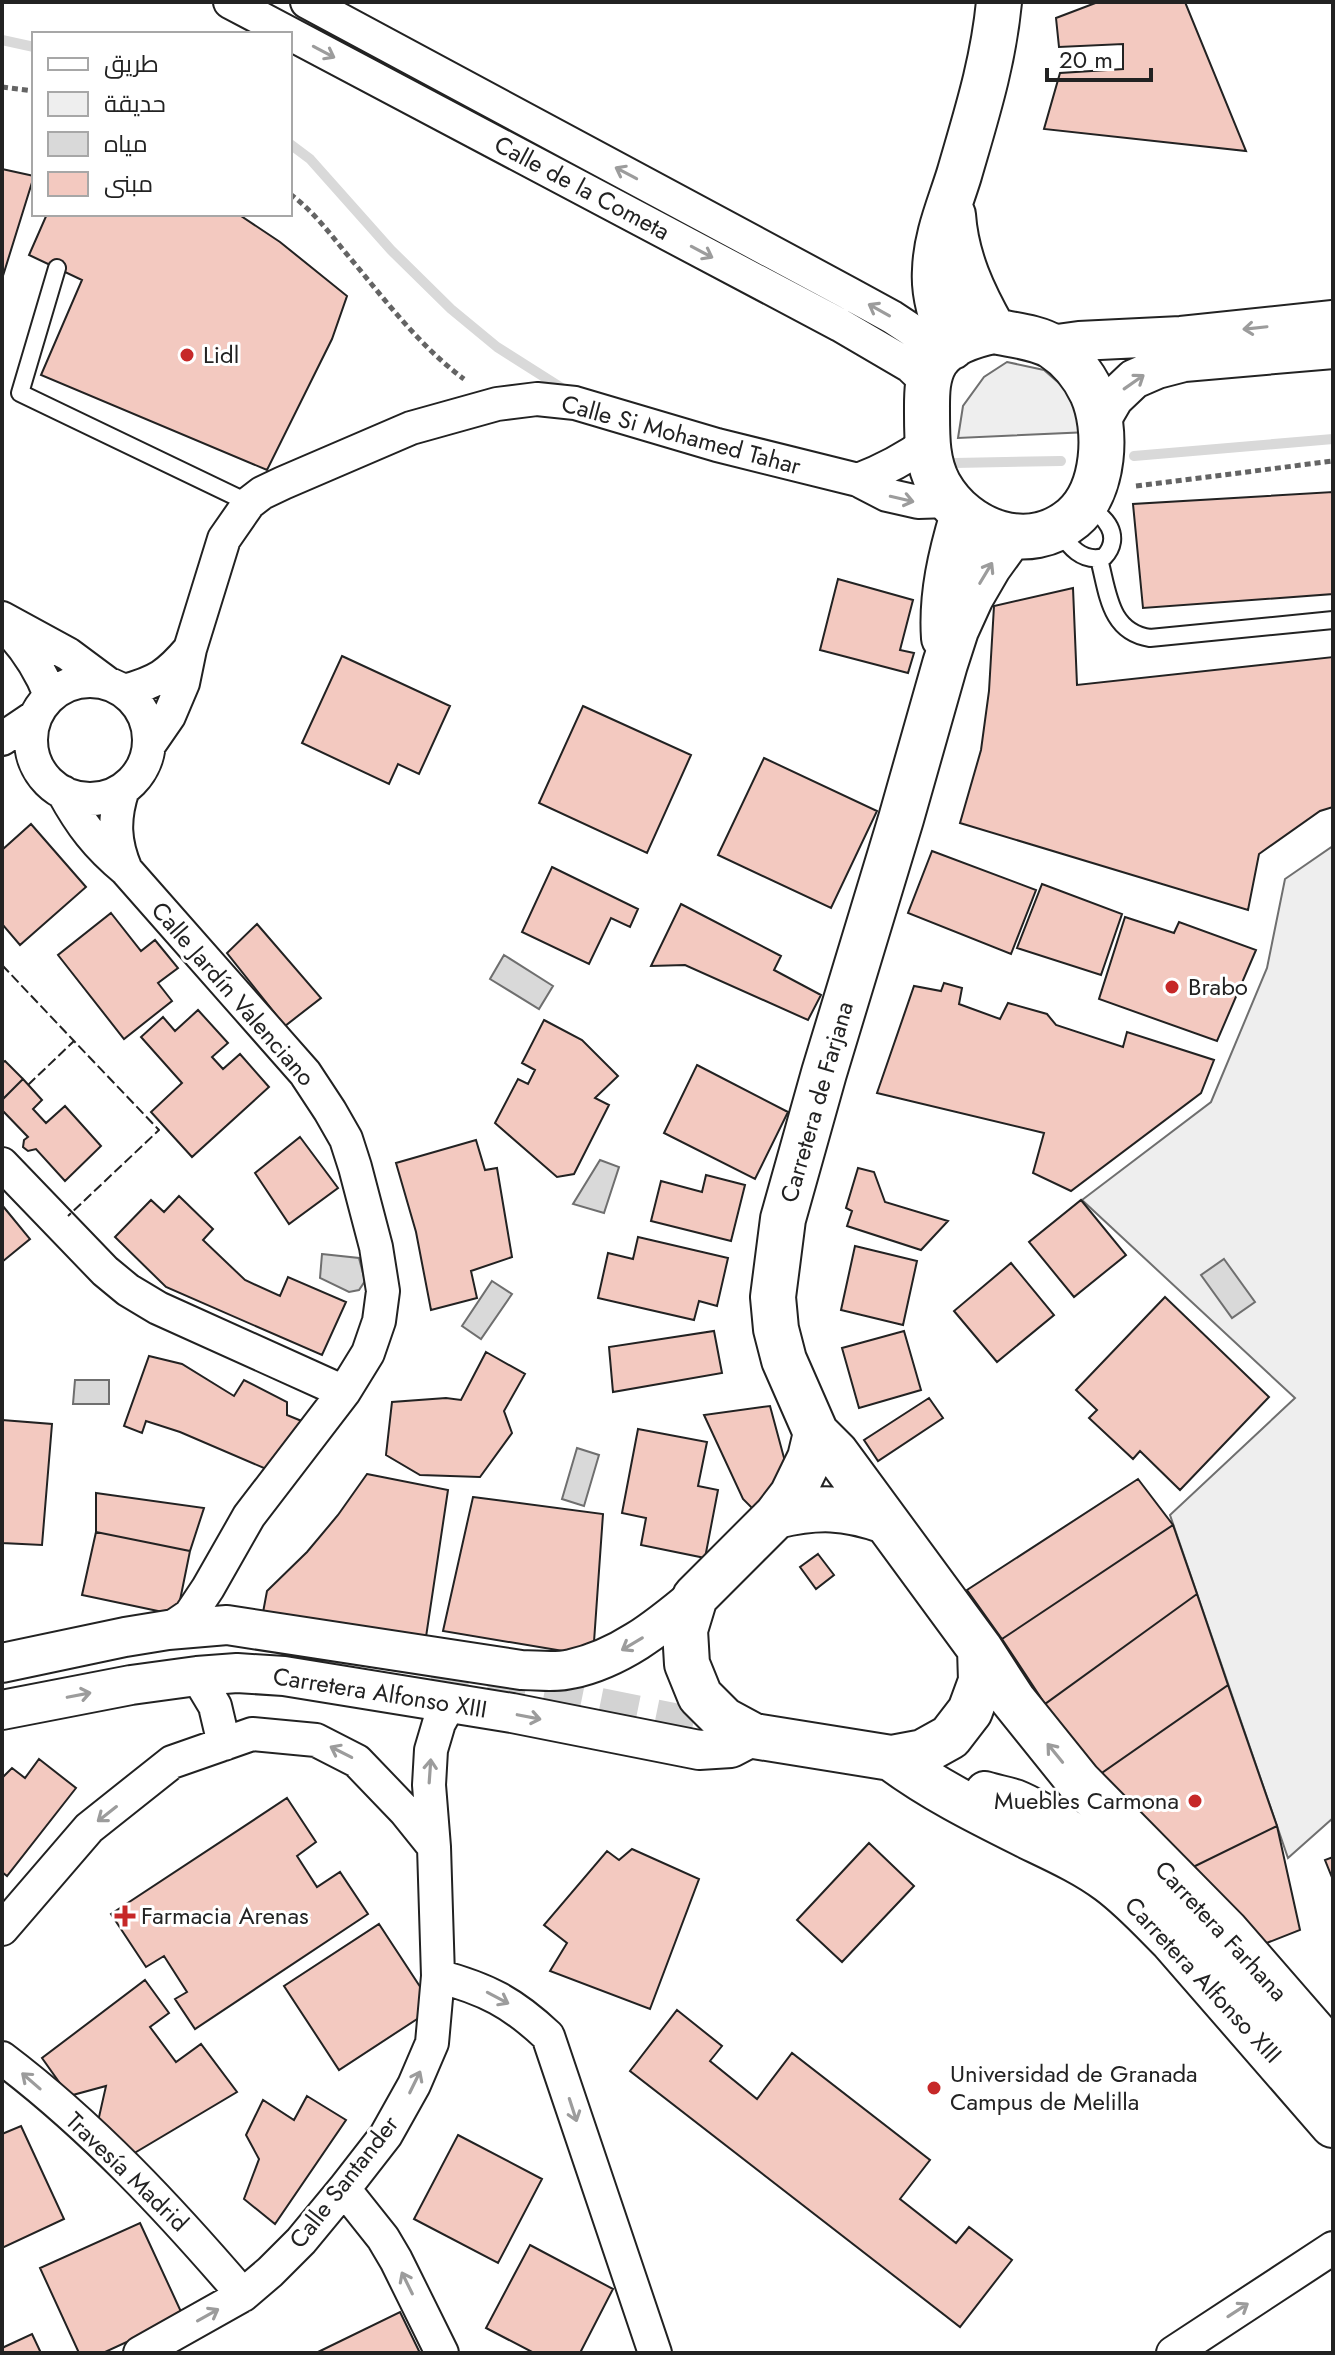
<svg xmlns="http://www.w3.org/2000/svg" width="1335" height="2355" font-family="Jost,Cairo,sans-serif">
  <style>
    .green { fill: #eee; stroke: #6f6f6f; stroke-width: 2 }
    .water { fill: #d9d9d9; stroke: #6f6f6f; stroke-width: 2 }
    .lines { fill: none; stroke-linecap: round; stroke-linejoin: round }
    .stream { stroke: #d9d9d9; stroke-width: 10 }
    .building { fill: #f3c9c0; stroke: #222; stroke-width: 2 }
    .tertiary-tunnel { stroke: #d3d3d3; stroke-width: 38; stroke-dasharray: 38 19; stroke-linecap: butt }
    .service-casing { stroke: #222; stroke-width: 20 }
    .minor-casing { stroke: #222; stroke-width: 36 }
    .tertiary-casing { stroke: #222; stroke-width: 42 }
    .secondary-casing { stroke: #222; stroke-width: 48 }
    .path { stroke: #646464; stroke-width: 5; stroke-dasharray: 6 4; stroke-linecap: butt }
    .service { stroke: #fff; stroke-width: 16 }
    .minor { stroke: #fff; stroke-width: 32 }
    .tertiary { stroke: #fff; stroke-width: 38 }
    .secondary { stroke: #fff; stroke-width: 44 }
    .fence { stroke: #222; stroke-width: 2; stroke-dasharray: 10 4; stroke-linecap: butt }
    .oneway { stroke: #9c9c9c }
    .poi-dot { fill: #c62828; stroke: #fff; stroke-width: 3 }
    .labels { text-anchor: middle; stroke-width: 6; stroke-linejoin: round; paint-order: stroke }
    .street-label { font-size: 24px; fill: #222; stroke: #fff }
    .poi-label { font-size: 24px; fill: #222; stroke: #fff; text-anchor: start }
  </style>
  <rect width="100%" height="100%" fill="#fff"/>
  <!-- green -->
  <path class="green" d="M1007,362l37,8 32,28 13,34 -131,6 5,-32 21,-29z
    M1333,846v972l-45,40 -118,-343 125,-117 -213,-198 129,-98 56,-134 18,-89z"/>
  <!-- water -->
  <path class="water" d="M504,955l49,31 -14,23 -49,-30z
    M600,1160l19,7 -15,46 -31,-9z
    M322,1254l37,4 6,23 -6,9 -10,2 -29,-14z
    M1224,1259l31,43 -23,16 -31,-43z
    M492,1281l20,13 -31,45 -19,-13z
    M75,1380h34v24h-36z
    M577,1448l22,7 -15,51 -22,-7z"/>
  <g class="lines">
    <!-- stream -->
    <path class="stream" d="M2,40l32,7
      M290,144l20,15 81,91 60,59 46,38 71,45
      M1134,456l199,-17
      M954,463l107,-2"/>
  </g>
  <!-- building -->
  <path class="building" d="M1098,2h87l61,149 -202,-22 16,-56 63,-4v-25l-64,3 -3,-29z
    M2,169l32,7 -32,103z
    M47,214h191l42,28 67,54 -15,43 -65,131 -226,-95 41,-95 -53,-25z
    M1333,492v102l-190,14 -10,-104z
    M838,579l75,21 -13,50 14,3 -6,20 -88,-23z
    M1073,588l4,97 256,-28v150l-13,4 -61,43 -11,56 -288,-87 21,-73 8,-59 5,-85z
    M342,656l108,50 -31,68 -21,-10 -9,20 -87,-41z
    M583,706l108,49 -44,98 -108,-50z
    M764,758l113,53 -46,97 -113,-53z
    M31,824l55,63 -66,58 -18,-21v-74z
    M932,851l104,39 -25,64 -103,-41z
    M552,867l86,42 -8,18 -19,-9 -22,46 -67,-32z
    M1042,884l80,30 -21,61 -84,-27z
    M681,904l100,52 -7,14 47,25 -13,25 -123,-55 -34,1z
    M111,913l30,38 14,-11 23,28 -20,15 14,18 -48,38 -66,-84z
    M1125,917l49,16 5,-11 77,28 -39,91 -118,-42z
    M257,924l64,74 -36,28 -58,-73z
    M944,983l18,5 -3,16 41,15 8,-16 39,11 9,11 67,22 4,-15 87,28 -13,33 -130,98 -38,-18 11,-40 -167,-40 37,-107 27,5z
    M198,1010l30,33 -16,14 11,12 17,-15 29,33 -77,70 -41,-45 31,-29 -41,-46 22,-20 12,14z
    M544,1020l38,20 36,36 -23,22 14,7 -35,69 -17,3 -62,-54 23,-44 10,5 7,-14 -13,-7z
    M5,1061l18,18 -21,21v-37z
    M697,1065l91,47 -33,67 -91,-46z
    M23,1079l19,21 -9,9 13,14 19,-17 36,40 -36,35 -29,-32 -8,2 -5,-4 1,-7 4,-3 -26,-27v-10z
    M300,1137l38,51 -49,36 -34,-51z
    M476,1140l9,30 12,-2 15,89 -41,14 6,27 -46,12 -15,-78 -20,-69z
    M858,1168l16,4 11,30 63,19 -27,29 -74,-24 5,-15 -6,-3z
    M706,1175l39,10 -14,56 -80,-20 10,-40 41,11z
    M179,1196l34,33 -10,11 42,40 35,16 8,-19 58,25 -24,53 -156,-68 -51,-50 36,-37 13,12z
    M1081,1200l45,55 -52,42 -45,-55z
    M2,1205l28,34 -28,23z
    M638,1237l90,21 -11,48 -18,-5 -5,19 -96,-22 10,-45 25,6z
    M855,1246l62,15 -14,64 -62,-15z
    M1011,1263l43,52 -57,47 -43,-51z
    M1165,1297l104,100 -89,93 -40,-39 -7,8 -44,-41 8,-8 -21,-20z
    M714,1331l8,42 -109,19 -4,-45z
    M904,1331l17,59 -62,18 -17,-60z
    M486,1352l39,22 -21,37 8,22 -32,44 -60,-2 -34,-20 6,-53 54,-4 15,2z
    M149,1356l33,8 52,32 10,-16 43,22v13l22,9 -38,47 -91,-39 -34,-11 -4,12 -18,-7z
    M929,1398l14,20 -65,43 -14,-21z
    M770,1406l20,74 -37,29 -10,-10 -39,-84z
    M2,1420l50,4 -10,121 -40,-2z
    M638,1429l69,13 -9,44 20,4 -13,68 -64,-13 5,-27 -24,-5z
    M367,1474l81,16 -22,147 -165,-14 6,-32 40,-39 31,-37z
    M1138,1479l35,46 -171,114 -35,-49z
    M96,1493l108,15 -14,43 -94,-19z
    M473,1497l130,17 -10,142 -150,-25z
    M1173,1525l24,69 -152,110 -43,-65z
    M96,1532l94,19 -13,64 -95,-20z
    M818,1554l16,21 -18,14 -16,-22z
    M1197,1594l31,91 -129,90 -54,-71z
    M1228,1685l49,141 -92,45 -86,-96z
    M39,1759l37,29 -69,88 -5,-4v-94l10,-10 13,10z
    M287,1798l29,44 -19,14 20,31 23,-15 28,42 -173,115 -20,-30 12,-7 -23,-36 -18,11 -35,-53z
    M1277,1826l23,104 -41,16 -74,-75z
    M869,1843l45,43 -72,76 -45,-42z
    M632,1849l67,30 -49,130 -100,-38 17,-28 -23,-18 63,-74 12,9z
    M1333,1857v23l-8,-20z
    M379,1924l55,84 -95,62 -55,-84z
    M145,1980l24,33 -19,14 26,35 25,-18 36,48 -111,66 -29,-32 9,-40 -37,10 -27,-38z
    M677,2010l45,36 -12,15 47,38 35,-46 138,107 -30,39 56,44 13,-16 43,33 -52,67 -330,-256z
    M307,2096l39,24 -71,104 -31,-25 15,-40 -13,-24 17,-35 31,20z
    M21,2126l43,93 -62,29v-114z
    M458,2135l84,44 -44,84 -84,-44z
    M140,2223l43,93 -80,37h-24l-39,-85z
    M530,2245l83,44 -33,64h-46l-48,-25z
    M400,2312l20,41h-104z
    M32,2334l9,19h-39v-5z"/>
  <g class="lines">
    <!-- tertiary-tunnel -->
    <path class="tertiary-tunnel" d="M432,1673l316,64"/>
    <defs>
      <path id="service" d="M57,268l-37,125 229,110
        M1058,530c11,16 24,33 46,27 19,-20 2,-43 -20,-50
        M1099,559c9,33 10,73 51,79l183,-18"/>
      <path id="minor" d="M230,2l610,323 70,41 18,17
        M307,2l543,292 42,23 53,35
        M858,480c26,-10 47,-21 69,-37
        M2,618l66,36 39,29
        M7,628c20,21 33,41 43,67
        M31 740a59 59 0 1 1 118 0a59 59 0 1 1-118 0Z
        M124,691c33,-9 44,-16 66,-42
        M2,739l34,-23
        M149,745l20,-29 14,-33 7,-34 34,-110 25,-36 13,-10 21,-10 128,-55 86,-24 40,-5 38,4 142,42 141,35 29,15 31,7 32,-1
        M123,789c-10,30 -9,53 3,81
        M63,792c18,33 34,54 63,78l179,203 25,38 16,28 9,28 21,80 7,44 -4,30 -11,32 -24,39 -95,124 -41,72 -18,27 -22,15
        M2,1164l103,107 23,19 30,18 186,84
        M197,1676l18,30 9,38
        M2,1929l87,-101 83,-66 80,-28 64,6 41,21 48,50 29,36
        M438,1976c48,13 74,26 110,60l107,317
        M2,2058c90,68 168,152 241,237
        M344,2189l39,49 13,22 46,93
        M140,2353l103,-58 27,-23 31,-31 43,-52 42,-54 28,-50 18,-42 6,-67 -4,-129 -5,-62 2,-35 8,-27 11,-20
        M1173,2353l160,-105"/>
      <path id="tertiary" d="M1050,345l29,-4 102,-5 152,-16
        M1100,422l14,-24 20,-19 23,-10 27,-7 149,-13
        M2,1663l123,-26 43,-7 59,-5 294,45c16,0 35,3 50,-1 48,-10 87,-41 124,-72
        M2,1710l129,-25 66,-9 40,-3 47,3 228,37 187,37 32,-2 23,-12
        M985,1791c10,3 20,5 30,8 20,8 40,21 58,33 105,65 181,165 260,258"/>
      <path id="secondary" d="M953,215c3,43 20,79 41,116
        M994,331c18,4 43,6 59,16 17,11 30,27 39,46 16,36 13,98 -19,125 -44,37 -107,15 -134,-33 -12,-22 -12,-46 -12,-71 0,-17 -1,-37 9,-53 13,-19 38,-26 58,-30z
        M952,347c-9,-25 -19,-50 -17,-77 1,-34 14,-63 24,-95 17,-59 34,-111 40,-173
        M1010,537l-21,29 -18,31 -15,33 -11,34 -44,155 -77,254 -41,146 -10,78 3,32 8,31 32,73 20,20 144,196 33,51 66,82 147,149 107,123
        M944,638c-3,-43 7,-84 19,-124
        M816,1433l-6,25 -18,37 -16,21 -81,81 -10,33 2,34 13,32 24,24 30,16 137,22 32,-6 27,-15 20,-26 11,-30 -1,-32
        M776,1516c42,-10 69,-9 109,5
        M891,1758c43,32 90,55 138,79 27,13 56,26 80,44 23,17 43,39 63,59l161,185"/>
    </defs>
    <!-- service casing -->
    <use href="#service" class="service-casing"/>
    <!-- minor casing -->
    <use href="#minor" class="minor-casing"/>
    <!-- tertiary casing -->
    <use href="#tertiary" class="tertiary-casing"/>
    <!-- secondary casing -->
    <use href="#secondary" class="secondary-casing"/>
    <!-- path -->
    <path class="path" d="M2,87l32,4
      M290,194c22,16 38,37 55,58 38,45 72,92 119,127
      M1136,486l197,-25"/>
    <!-- service -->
    <use href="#service" class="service"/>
    <!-- minor -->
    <use href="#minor" class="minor"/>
    <!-- tertiary -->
    <use href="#tertiary" class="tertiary"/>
    <!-- secondary -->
    <use href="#secondary" class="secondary"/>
    <!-- fence -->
    <path class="fence" d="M2,965l72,76
      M28,1085l46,-44 85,89 -91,86"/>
  </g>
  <!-- one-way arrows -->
  <defs><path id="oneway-shaft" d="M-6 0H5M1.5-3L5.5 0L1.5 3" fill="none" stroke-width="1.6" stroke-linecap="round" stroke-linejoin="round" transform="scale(2)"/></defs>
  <g class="oneway">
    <use href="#oneway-shaft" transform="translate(324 52) rotate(28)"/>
    <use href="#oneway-shaft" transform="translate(626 173) rotate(-152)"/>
    <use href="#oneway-shaft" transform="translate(702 252) rotate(28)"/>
    <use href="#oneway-shaft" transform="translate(879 310) rotate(-151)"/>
    <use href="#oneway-shaft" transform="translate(1255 328) rotate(174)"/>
    <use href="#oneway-shaft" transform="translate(1134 382) rotate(-35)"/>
    <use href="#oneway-shaft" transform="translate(902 499) rotate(13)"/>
    <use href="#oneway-shaft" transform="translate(986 573) rotate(-59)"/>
    <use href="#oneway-shaft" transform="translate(632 1644) rotate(149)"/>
    <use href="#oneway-shaft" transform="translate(79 1695) rotate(-11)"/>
    <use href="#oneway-shaft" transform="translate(529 1717) rotate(11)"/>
    <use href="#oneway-shaft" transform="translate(341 1752) rotate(-153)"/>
    <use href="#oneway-shaft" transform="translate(1055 1753) rotate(-129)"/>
    <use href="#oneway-shaft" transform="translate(430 1771) rotate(-86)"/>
    <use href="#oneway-shaft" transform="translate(107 1814) rotate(142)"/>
    <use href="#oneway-shaft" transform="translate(498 1998) rotate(28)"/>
    <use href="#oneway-shaft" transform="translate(31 2081) rotate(-139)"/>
    <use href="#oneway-shaft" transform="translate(415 2082) rotate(-64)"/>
    <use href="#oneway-shaft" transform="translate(573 2110) rotate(72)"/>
    <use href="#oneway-shaft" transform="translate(407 2283) rotate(-116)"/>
    <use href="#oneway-shaft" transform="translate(1238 2310) rotate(-33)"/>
    <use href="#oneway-shaft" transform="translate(208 2315) rotate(-29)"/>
  </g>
  <!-- markers -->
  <g class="poi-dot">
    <circle cx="187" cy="355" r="8"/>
    <circle cx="1172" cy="987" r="8"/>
    <circle cx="1195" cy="1801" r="8"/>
    <path d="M121 1904h8v8h8v8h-8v8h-8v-8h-8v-8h8z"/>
    <circle cx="934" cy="2088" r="8"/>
  </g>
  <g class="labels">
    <!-- street labels -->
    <g class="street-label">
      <text transform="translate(582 188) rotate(28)" y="8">Calle de la Cometa</text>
      <text transform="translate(681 435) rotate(15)" y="8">Calle Si Mohamed Tahar</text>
      <text transform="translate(233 994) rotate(49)" y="8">Calle Jardín Valenciano</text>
      <text transform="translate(817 1102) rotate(-74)" y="8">Carretera de Farjana</text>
      <text transform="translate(380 1693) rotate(9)" y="8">Carretera Alfonso XIII</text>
      <text transform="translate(1221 1931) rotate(47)" y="8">Carretera Farhana</text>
      <text transform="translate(1203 1980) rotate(47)" y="8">Carretera Alfonso XIII</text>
      <text transform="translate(127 2172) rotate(44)" y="8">Travesía Madrid</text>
      <text transform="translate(344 2182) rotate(-52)" y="8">Calle Santander</text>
    </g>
    <!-- poi labels -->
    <g class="poi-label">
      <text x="203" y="363">Lidl</text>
      <text x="1188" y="995">Brabo</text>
      <text x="1179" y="1809" text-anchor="end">Muebles Carmona</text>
      <text x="141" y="1924">Farmacia Arenas</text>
      <text x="950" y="2082">Universidad de Granada<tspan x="950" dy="28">Campus de Melilla</tspan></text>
    </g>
  </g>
  <!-- border -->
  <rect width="1335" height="2355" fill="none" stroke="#222222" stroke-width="8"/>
  <!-- legend -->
  <rect x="32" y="32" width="260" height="184" fill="#ffffff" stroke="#a7a7a7" stroke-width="2"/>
  <rect x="48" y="58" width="40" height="12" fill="#ffffff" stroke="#a7a7a7" stroke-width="2"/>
  <text x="104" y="72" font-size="24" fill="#222222">طريق</text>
  <rect x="48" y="92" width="40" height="24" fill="#eeeeee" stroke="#a7a7a7" stroke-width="2"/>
  <text x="104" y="112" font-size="24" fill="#222222">حديقة</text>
  <rect x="48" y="132" width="40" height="24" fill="#d9d9d9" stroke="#a7a7a7" stroke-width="2"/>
  <text x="104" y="152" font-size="24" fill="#222222">مياه</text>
  <rect x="48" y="172" width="40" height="24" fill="#f3c9c0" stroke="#a7a7a7" stroke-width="2"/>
  <text x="104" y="192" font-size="24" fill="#222222">مبنى</text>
  <!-- scale -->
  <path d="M1047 68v12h104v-12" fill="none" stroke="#222222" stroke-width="4"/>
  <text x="1059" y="68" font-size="24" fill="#222222" stroke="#ffffff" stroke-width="6" paint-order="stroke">20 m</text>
</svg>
